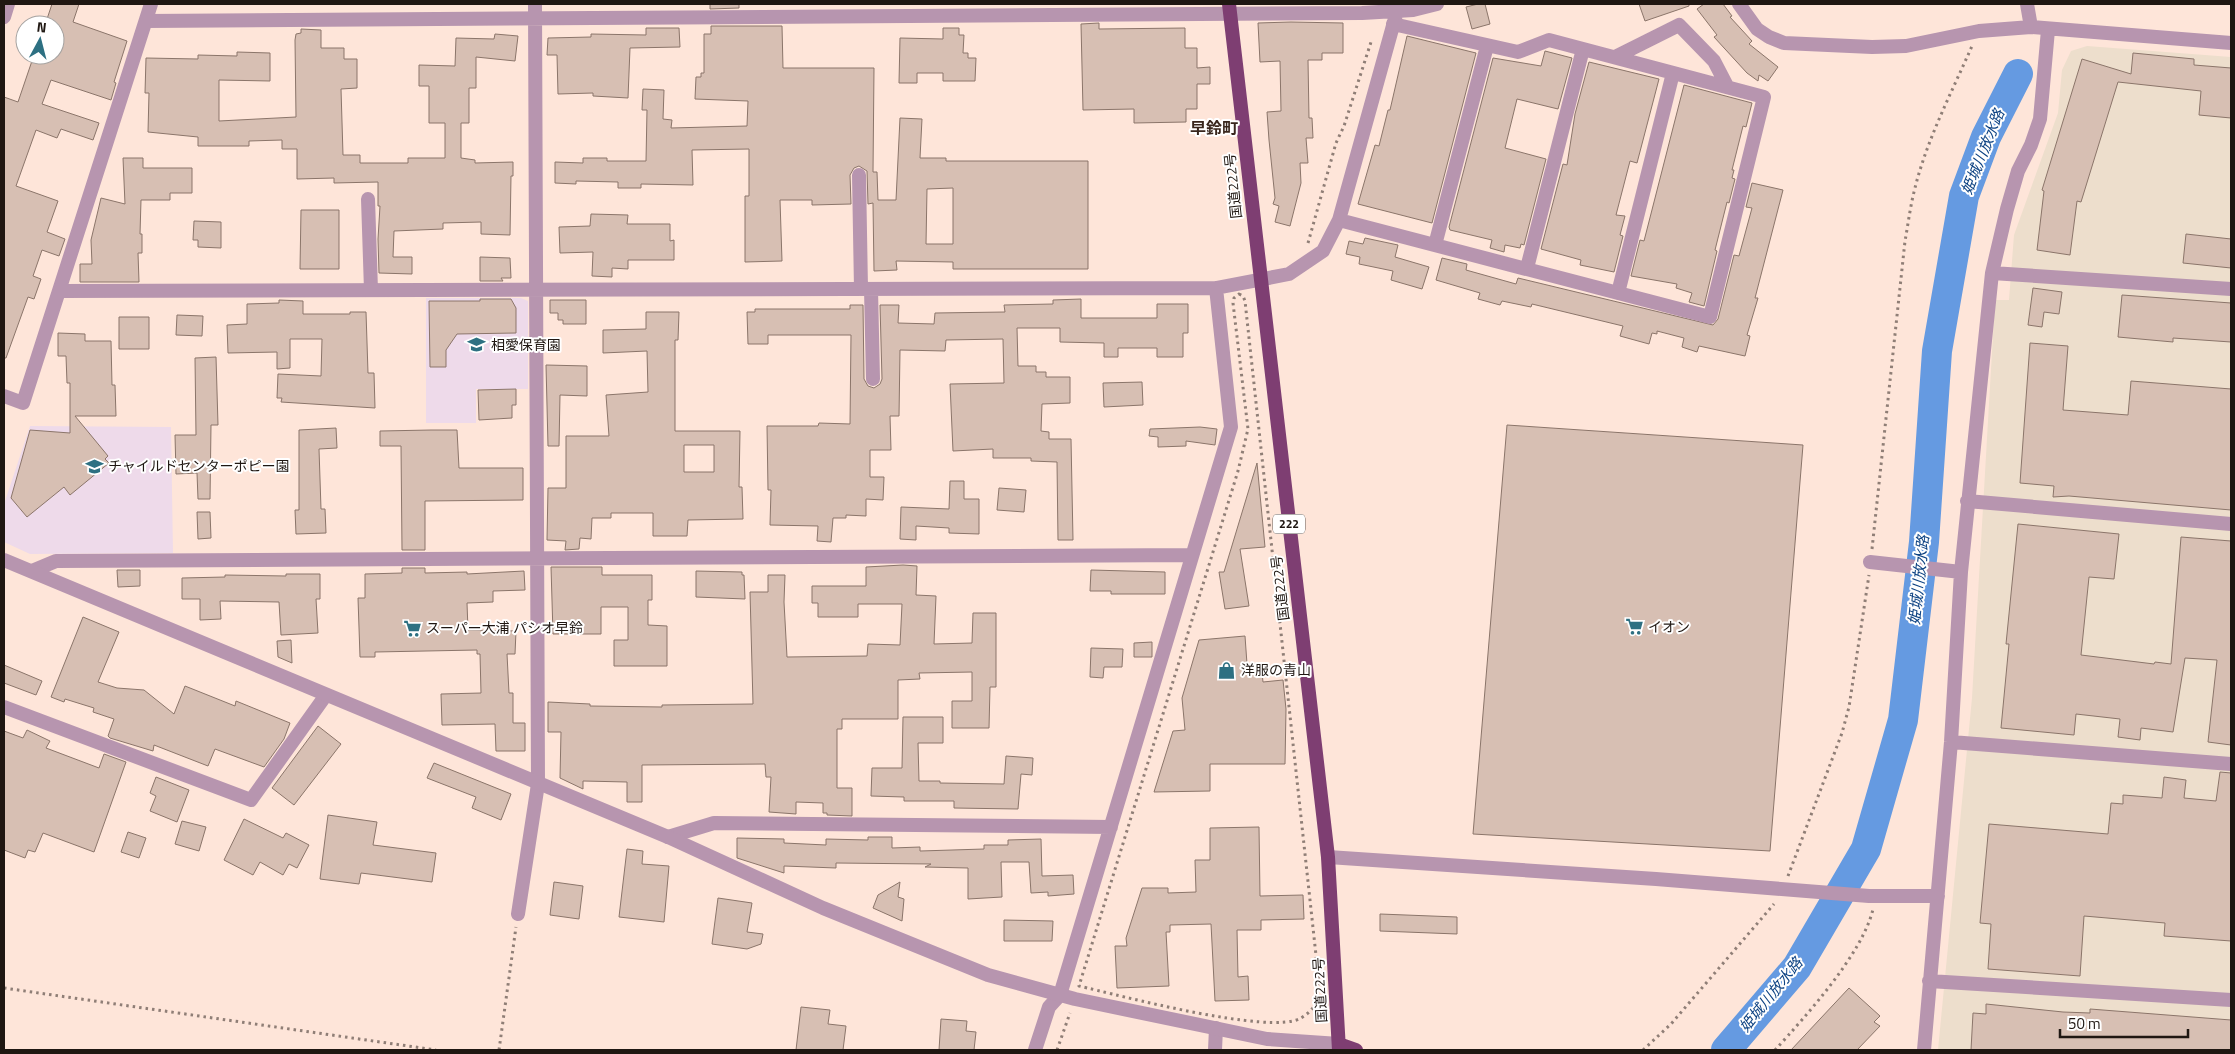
<svg xmlns="http://www.w3.org/2000/svg" width="2235" height="1054" font-family="'Titillium Web','Noto Sans JP',sans-serif">
  <style>
    .industrial { fill: #eddecc }
    .education { fill: #eedaea }
    .lines { fill: none; stroke-linecap: round; stroke-linejoin: round }
    .river { stroke: #659ae1; stroke-width: 30 }
    .building { fill: #d7bfb3; stroke: #8b756a; fill-rule: evenodd }
    .path { stroke: #8f7e76; stroke-width: 3; stroke-dasharray: 2.5 4; stroke-linecap: butt }
    .minor { stroke: #b795af; stroke-width: 14 }
    .tertiary { stroke: #b795af; stroke-width: 14 }
    .trunk { stroke: #7e3e72; stroke-width: 14 }
    .labels { text-anchor: middle; stroke-width: 4; stroke-linejoin: round; paint-order: stroke }
    .shield { fill: #fff; stroke: #625d59; stroke-width: 1 }
    .shield-label { font-size: 12px; font-weight: bold; fill: #1f1712 }
    .street-label { font-size: 14px; fill: #1f1712; stroke: #fff }
    .poi-label { font-size: 14px; fill: #1f1712; stroke: #fff; text-anchor: start }
    .water-label { font-size: 15px; font-style: italic; fill: #0e4383; stroke: #fff }
    .quarter-label { font-size: 16px; font-weight: bold; fill: #38261d; stroke: #fff }
  </style>
  <rect width="100%" height="100%" fill="#fee5d9"/>
  <!-- industrial -->
  <path class="industrial" d="M2087,46l144,11v993h-293l34,-352 23,-398h14l5,-65 44,-122 4,-43 9,-19z"/>
  <!-- education -->
  <path class="education" d="M426,298h95l7,3v88h-52v34h-50z
    M30,426l141,1 2,126 -143,1 -26,-12v-38z"/>
  <g class="lines">
    <!-- river -->
    <path class="river" d="M1726,1050l71,-83 69,-118 37,-129 21,-178 13,-191 27,-155 22,-59 32,-63"/>
  </g>
  <!-- building -->
  <path class="building" d="M52,4h27l-6,18 54,19 -13,41 2,1 -5,17 -60,-20 -9,24 57,19 -6,17 -32,-11 -4,9 -21,-8 -20,56 42,15 -11,31 18,7 -6,17 -17,-6 -9,26 8,3 -7,20 -6,-2 -22,61h-2v-261l14,5 16,-47h21v-30h-10z
    M710,4h29v4l-29,1z
    M1478,4h7l5,20 -18,5 -6,-22z
    M1639,4h50v2l-44,15z
    M1704,4h19l9,12 -2,1 22,24 -3,3 29,23 -10,14 -9,-6 -1,6 -11,-8 -33,-36 3,-2 -20,-26z
    M1291,22l52,1v30h-21v7h-14l1,58h3l1,20h-7l2,25h-8l1,20 -11,43 -15,-4 4,-16 -6,-2 2,-6 -6,-58 -2,-28 14,-1 -1,-50 -20,1 -2,-39z
    M1099,23v6l86,-1v20h12v20l13,-1v17h-13v25h-11v13l-52,1v-14l-51,1 -2,-86z
    M711,26h71l1,42h91l-1,104h4l1,28h18l4,-82 22,1 -2,39h26v3h142v108h-135v-7l-57,-1 1,9 -23,1 -1,-68 -5,1 -1,-33 -8,-5 -5,2 -4,7 1,29 -39,1v-5h-32l2,61 -37,1v-66h4v-47l-57,1 1,35 -52,-1v4h-23v-6l-42,-1v3l-21,-1v-21l28,1v-5h24v3h39l1,-51h-5l1,-21 21,1 -1,29 9,1 -1,8 76,-2 1,-25 -53,-2 1,-22h5v-4h3v-39h7zM953,188v56h-27l1,-55z
    M646,28h33l1,19 -50,1 -2,50 -35,-2v-3l-35,1 -1,-39h-10l1,-17 43,-1v-3l55,1z
    M943,28h16v7h5l-1,18h5v5h8l-1,23h-32v-8h-26v10h-18l1,-45 43,1z
    M301,29l20,1v18h23v11h13v29l-16,1 2,66h17v8h48v-5h37v-35h-16v-37h-10v-21l36,1 1,-28 38,1 1,-5 23,2 -3,25 -39,-4v31h-7v35h-8v35l14,2v3l38,-1v14h-2l-1,59 -29,-1v-12l-38,1v6l-49,2 -1,26h19v17l-33,-1 -1,-34 2,-33h-2v-24l-44,1v-5l-37,1v-30h-15v-9l-33,1v5h-51v-9l-50,-5 1,-39h-4l1,-35 52,1v-4l39,1v-4l33,1v28l-51,-1v41l77,-4 -1,-77 1,-6 5,-1z
    M1407,36l69,17 -44,170 -74,-19 17,-59 4,1 9,-36h2z
    M1545,51l27,7 -14,51 -41,-10 -12,49 41,11 -22,86 -3,-1 -1,4 -15,-3 -1,7 -14,-4 2,-8 -42,-10 -1,-3 44,-169 48,8z
    M2133,53l61,6v6l37,3v50l-32,-3 2,-24 -83,-9 -37,120 -4,-1 -7,54 -33,-5 7,-59 -2,-1 40,-131 49,15z
    M1589,62l70,17 -22,84 -7,-2 -14,54 9,1 -5,19 3,1 -9,36 -34,-7 1,-5 -40,-11 22,-85 4,1 8,-51z
    M1684,85l68,18 -6,24 -3,-1 -11,44h2l-2,8 3,1 -6,24 -2,-1 -12,48 2,1 -13,55 -15,-4 3,-9 -16,-5 1,-4 -46,-8 9,-36 4,1z
    M123,158h20v10h49v25h-22v7h-29l-1,34h2v19h-4l1,29h-59v-18h12l-1,-24 10,-42 24,6z
    M1752,183l31,7 -28,108h3l-11,37 3,1 -5,20 -46,-10 -2,6 -15,-5 2,-9 -27,-7v3l-5,-1 -3,11 -29,-8 3,-10 -91,-22 -1,3 -29,-6 -2,4 -22,-6 2,-6 -44,-13 6,-22 25,6 -1,6 50,14 2,-6 195,47 5,-6 16,-64 5,1 13,-48 -6,-1z
    M301,210h38v59h-39z
    M591,214l37,1 -1,9h43v17l4,-1v20h-46v9l-16,-1v9l-20,-1 1,-24 -33,1 -1,-26 31,-1z
    M194,221l27,1v26l-23,-1v-7h-5z
    M2186,234l45,5v29l-48,-5z
    M1365,238l33,7 -3,12 34,10 -7,22 -31,-9 2,-9 -34,-7 1,-7 -14,-3 3,-13 14,3z
    M480,257l30,1 1,20h-10l2,3h-23z
    M2033,288l29,4 -3,22 -15,-2 -2,15 -14,-2z
    M2122,295l109,8v39l-58,-4v4l-55,-5z
    M480,299h31l5,9v25l-59,1 -11,16v17h-16l-1,-66h51z
    M1081,299v19h76v-14h31v29h-5v24h-26v-9h-39v9h-14v-14l-44,-1v-14h-43l1,38h18v6h10v5h24v26l-28,1 -1,27 8,1v7h22l2,101h-15l-1,-78 -26,-1v-3h-38v-9l-40,2 -3,-67 54,-1 -1,-44 -57,1 -1,11 -45,-1 -1,66h-9l1,34h-21v27h14l-1,23 -17,-1v17l-20,-1v3h-13l-2,24 -14,-1 1,-15 -48,-1 1,-35h-3l-1,-64h51l1,-3 31,1 1,-89h-83v9h-20l-1,-32h8v-3h95v-4h13l1,74 4,7 6,2 6,-4 2,-5 -2,-74h19l-1,18 36,1 1,-11 70,-1 -1,-7 49,-1v-4z
    M279,300l24,1v13h47v-2h16l2,61h6l1,35 -94,-6 1,-4h-5l1,-24 43,2 1,-37h-32v29l-13,1v-17l-49,1 -1,-28 20,-1v-20l32,-1z
    M550,300h36v24h-23v-4h-5v-7h-8z
    M646,312h33l-1,28h-3v91h65l-1,56h3l1,32 -55,1 -1,16h-34v-23h-42v5h-19l-1,21 -11,-1 -1,11 -14,1 1,-9 -19,-1 1,-52h18v-52h43l-3,-41 42,-3 -1,-41 -44,2v-23l43,-1zM684,445h30v27h-30z
    M177,315l26,1 -1,20 -26,-1z
    M119,317h30v32h-30z
    M58,333l27,1v7h26l1,44h3l1,31h-41l33,40 -3,3 4,4 -39,32 -6,-8 -37,30 -16,-19 19,-68 40,3v-50h-3l-1,-27h-8z
    M2030,343l38,3 -5,64 65,5 3,-34 100,8v121l-162,-14 -16,1 1,-11 -34,-3z
    M216,357l2,68h-7l-1,74h-12l-1,-26 -21,1 -1,-39h21l-1,-77z
    M546,365l41,1v30l-27,-1 -1,51h-11z
    M1142,382l1,23 -39,2 -1,-24z
    M516,389v16h-4v13l-33,2 -1,-30z
    M1507,425l296,20 -33,406 -297,-17z
    M1200,427l17,2 -2,16 -29,-4v5l-28,1v-10l-9,-1 1,-7z
    M336,428l1,20 -18,1 2,60h4l1,24 -30,1 -1,-24h4v-80z
    M431,430h26l2,38h64v32l-98,1v49h-23l-1,-104h-21v-15z
    M1257,463l8,84 -25,2 9,57 -24,3 -6,-37h5z
    M950,481h14v18h15v35l-30,-1v-5l-33,-2v14l-16,-1 1,-32 48,2z
    M999,488l27,2 -2,22 -27,-2z
    M197,512h13l1,26 -13,1z
    M2018,524l101,10 -5,45 -25,-2 -8,78 73,9 1,-2 16,2 10,-127 50,4v204l-23,-3 9,-82 -32,-2 -12,74 -32,-4 -1,12 -22,-3 2,-18 -44,-5 -2,21 -73,-7 8,-84h-3z
    M903,565l14,1 -1,29 20,1 -2,48 38,-1 1,-30h23v74h-6l-1,41h-37v-27h20v-29l-53,1 1,6 -22,1v39h-56v10h-5v59h15v28l-25,-1v-2h-4v-10l-27,-1v12l-27,-2 2,-35h-5l-1,-13 -123,1v37h-15v-20l-44,-1v8l-23,-11 1,-46h-13v-30l42,2v2l72,1v-2l91,-1 -3,-112h18v-17h17l-1,27 3,55 80,-1 1,-12 32,1 2,-41h-44v13h-40v-14h-6v-17h54v-19z
    M551,567h51v8h50v25h-4v25l19,1v40h-53v-26h14v-33h-27v27h-48z
    M402,568h23v5l42,-1v2l57,-3 1,19 -32,1v11l-26,1 1,27 48,1 -1,23h-8l2,39h4v30h12v28h-29l-1,-27 -53,1 -1,-31 40,-1 -1,-39h-3v-4l-102,2v5h-15l-2,-59h7v-24l37,-1z
    M117,570h23v16l-22,1z
    M1091,570l74,2v22h-54v-3h-21z
    M696,571l46,1v3h2l1,24 -49,-2z
    M286,574h34v25h-4l2,34 -37,2 -2,-33 -59,-1 1,18 -21,1v-21h-18v-21l43,-1v-2l61,1z
    M83,617l36,15 -21,50 19,6 27,2 30,24 11,-28 50,20 1,-5 54,22 -6,16 -20,28 -49,-18 -7,17 -54,-21 -1,6 -43,-13 -2,-2 6,-17 -21,-7 1,-4 -29,-9 -1,3 -13,-5z
    M1245,636l2,28 14,-1 2,19 20,-2 3,29 -1,55h-75v27l-56,1 19,-61 12,-1 -3,-32 17,-58z
    M291,640l1,23 -14,-6 -1,-16z
    M1152,642v15h-18v-14z
    M1091,648l32,1 -1,18h-18l-1,11 -13,-1z
    M4,665l38,16 -6,14 -32,-12z
    M903,717h40v26h-25l1,38h21v2l64,1 2,-28 27,2 -1,17 -11,-1 -3,35 -64,-1v-7h-50v-4l-33,-1 1,-28h30z
    M318,726l23,18 -47,61 -22,-17z
    M27,730l23,11 -4,7 53,20 5,-14 22,8 -32,90 -51,-19 -8,19 -7,-2 -3,8 -21,-8v-119l19,7z
    M434,763l77,31 -10,26 -29,-12 4,-11 -49,-19z
    M2220,772l11,1v168l-67,-5 1,-13 -81,-7 -4,60 -92,-7 3,-45 -11,-1 9,-99 119,10 3,-31 12,1v-9l39,3 2,-21 22,3 -2,18 32,3z
    M156,777l33,13 -12,32 -27,-11 6,-15 -6,-3z
    M328,815l49,7 -4,23 63,8 -4,29 -71,-9 -2,11 -39,-5z
    M244,819l39,19 3,-5 23,12 -12,23 -8,-4 -6,11 -23,-13 -7,13 -29,-15z
    M182,821l24,6 -7,24 -24,-7z
    M1259,827l1,69 43,-1 1,24 -43,1v10h-24l1,47 10,-1 1,24 -34,1 -4,-77 -41,1v7h-4l3,54 -52,2 -2,-42h12l-1,-8 16,-50h26v5l28,-1 -1,-32h15v-32z
    M128,832l18,6 -7,20 -18,-6z
    M868,837h24v11l28,-1v4l64,-2v-4h24v-5l33,-1 1,37 31,-1 1,19 -26,2v-4l-17,1 -2,-31h-28l1,35 -34,2v-31l-43,-1 6,-3 -95,-1v5l-52,-2v7l-47,-15v-20l47,1v4l42,2v-6l42,1z
    M627,849l16,2 -1,13 27,2 -5,56 -45,-5z
    M554,882l29,4 -4,33 -29,-4z
    M900,882l-2,15 6,2 -2,22 -29,-13 5,-13z
    M718,898l34,5 -5,29 16,2 -2,10 -14,5 -35,-5z
    M1380,914l77,3v17l-77,-3z
    M1004,920l49,1 -1,20h-48z
    M1849,988l31,28 -6,6 6,4 -23,24h-66z
    M1986,1004l77,8 27,1v-4l141,11v30h-260l2,-37 13,1z
    M801,1007l29,3 -2,14 18,2 -3,24h-47z
    M941,1019l26,2 -1,10 10,1 -2,18h-35z"/>
  <g class="lines">
    <!-- path -->
    <path class="path" d="M1308,243l28,-100 8,-17 27,-84
      M1239,294l4,2 2,5 74,682c0,16 -3,26 -18,35 -30,18 -183,-23 -222,-32l159,-515 10,-42 -15,-126 1,-5z
      M1872,549l33,-308c3,-16 5,-33 9,-49 12,-51 37,-98 58,-146
      M1788,876l54,-143 7,-26 20,-132
      M4,988l432,62
      M499,1050l17,-123
      M1057,1050l13,-37
      M1643,1050l28,-26 103,-120
      M1775,1050c31,-34 88,-97 98,-141"/>
    <!-- minor -->
    <path class="minor" d="M1739,4l18,25 12,8 15,6 88,4 34,-1 73,-15 52,-4 200,16
      M2027,4l4,23
      M146,21l1216,-8 51,-3 24,-6
      M1615,57l64,-32 35,36 13,25
      M859,175l2,114
      M368,199l3,91
      M1339,220l371,97 54,-220 -215,-57 -31,12 -125,-28
      M1435,245l52,-199
      M1527,268l56,-219
      M1992,273l239,16
      M871,289l2,90
      M60,291l1156,-3 73,-14 34,-23 16,-31 60,-216
      M1618,293l55,-220
      M4,396l19,7 128,-399
      M1967,501l264,23
      M1870,562l91,10
      M32,571l24,-10 1136,-6
      M4,707l247,93 75,-105
      M1951,742l280,22
      M668,837l46,-14 397,4
      M1328,857l328,22 213,17h69
      M518,914l20,-130 -3,-780
      M1929,981l302,19
      M1035,1050l14,-43 11,-12 171,-568 -15,-139
      M1215,1050l1,-22
      M1924,1050l27,-308 10,-170 31,-299 15,-64 11,-38 13,-26 9,-26 8,-89"/>
    <!-- tertiary -->
    <path class="tertiary" d="M4,17l4,-13
      M4,560l664,277 155,71 165,67 87,24 192,40 72,5"/>
    <!-- trunk -->
    <path class="trunk" d="M1229,4l99,853 11,193
      M1339,1044l17,6"/>
  </g>
  <!-- icons -->
  <defs>
    <symbol id="school-bare" viewBox="-9 -9 18 18"><path d="M0-5L7-2L0 1L-7-2ZM-4 1L0 2.5L4 1V4Q0 6-4 4Z" fill="#2d7082" stroke="#fff" stroke-width="2.5" paint-order="stroke"/></symbol>
    <symbol id="supermarket-bare" viewBox="-9 -9 18 18"><path d="M-6-5.5h2.5l.6 2H6L4.5 2H-2.5L-4.4-4H-6ZM-1.5 3.2a1.3 1.3 0 1 0 .1 0ZM3 3.2a1.3 1.3 0 1 0 .1 0Z" fill="#2d7082" stroke="#fff" stroke-width="2.5" paint-order="stroke"/></symbol>
    <symbol id="shop-bare" viewBox="-9 -9 18 18"><path d="M-5-2.5h2.3a2.7 3.5 0 0 1 5.4 0H5L5.5 6h-11ZM-1.5-2.5h3a1.5 2.3 0 0 0-3 0Z" fill="#2d7082" stroke="#fff" stroke-width="2.5" paint-order="stroke"/></symbol>
  </defs>
  <g fill-rule="evenodd">
    <use href="#school-bare" x="464" y="332" width="25" height="25"/>
    <use href="#school-bare" x="82" y="454" width="25" height="25"/>
    <use href="#supermarket-bare" x="1622" y="614" width="25" height="25"/>
    <use href="#supermarket-bare" x="400" y="616" width="25" height="25"/>
    <use href="#shop-bare" x="1214" y="658" width="25" height="25"/>
  </g>
  <g class="labels">
    <!-- shield labels -->
    <rect class="shield" x="1273" y="514.5" width="32" height="19" rx="4"/>
    <g class="shield-label">
      <text x="1289" y="528">222</text>
    </g>
    <!-- street labels -->
    <g class="street-label">
      <text transform="translate(1233 186) rotate(-96)" y="5">国道222号</text>
      <text transform="translate(1280 588) rotate(-97)" y="5">国道222号</text>
      <text transform="translate(1320 990) rotate(-93)" y="5">国道222号</text>
    </g>
    <!-- poi labels -->
    <g class="poi-label">
      <text x="491" y="350">相愛保育園</text>
      <text x="108" y="471">チャイルドセンターポピー園</text>
      <text x="1648" y="632">イオン</text>
      <text x="426" y="633">スーパー大浦 パシオ早鈴</text>
      <text x="1241" y="675">洋服の青山</text>
    </g>
    <!-- water labels -->
    <g class="water-label">
      <text transform="translate(1983 152) rotate(-68)" y="5">姫城川放水路</text>
      <text transform="translate(1919 580) rotate(-84)" y="5">姫城川放水路</text>
      <text transform="translate(1771 995) rotate(-51)" y="5">姫城川放水路</text>
    </g>
    <!-- quarter labels -->
    <g class="quarter-label">
      <text x="1214" y="134">早鈴町</text>
    </g>
  </g>
  <!-- border -->
  <rect width="2235" height="1054" fill="none" stroke="#1f1712" stroke-width="10"/>
  <!-- north arrow -->
  <g transform="translate(40 40) rotate(7)"><circle r="24" fill="#ffffff" stroke="#a5a2a0"/>
  <path d="M0-4L9 19L0 12L-9 19Z" fill="#2d7082"/>
  <text y="-8" font-size="14" font-weight="bold" text-anchor="middle" fill="#1f1712">N</text>
  </g>
  <!-- scale -->
  <path d="M2060 1029v8h128v-8" fill="none" stroke="#1f1712" stroke-width="2.5"/>
  <text x="2068" y="1029" font-size="15" fill="#1f1712" stroke="#ffffff" stroke-width="4" paint-order="stroke">50 m</text>
</svg>
